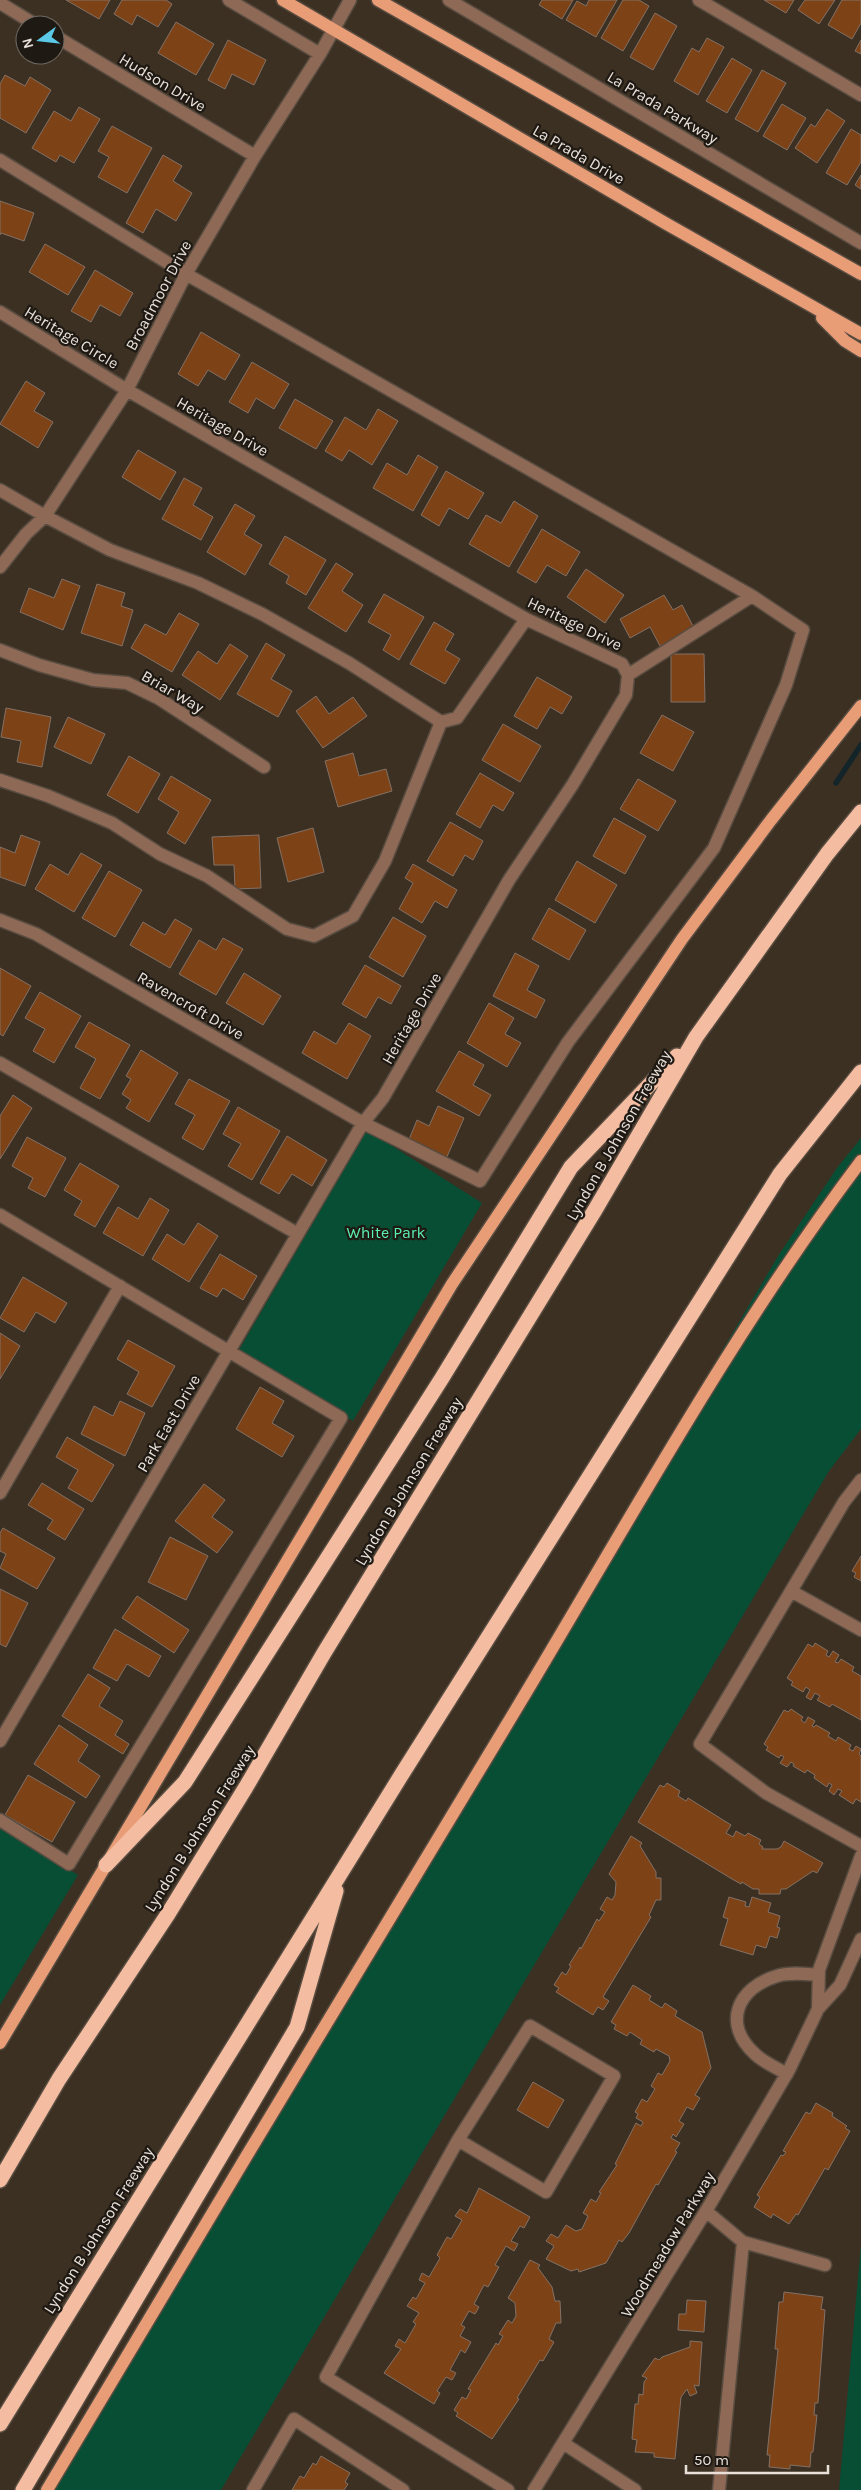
<svg xmlns="http://www.w3.org/2000/svg" width="861" height="2490" font-family="Karla,sans-serif">
  <style>
    .green { fill: #084e35 }
    .lines { fill: none; stroke-linecap: round; stroke-linejoin: round }
    .stream { stroke: #142529; stroke-width: 5.5 }
    .building { fill: #7d4216; stroke: #837166 }
    .minor-casing { stroke: #584c40; stroke-width: 15 }
    .major-casing { stroke: #584c40; stroke-width: 15 }
    .highway-casing { stroke: #584c40; stroke-width: 18 }
    .minor { stroke: #8e6956; stroke-width: 12 }
    .major { stroke: #e99d77; stroke-width: 12 }
    .highway { stroke: #f4bca1; stroke-width: 15 }
    .labels { text-anchor: middle; stroke-width: 4.5; stroke-linejoin: round; paint-order: stroke }
    .street-label { font-size: 16px; fill: #e9e1d9; stroke: #1e1913 }
    .park-label { font-size: 16px; fill: #5befb2; stroke: #1e1913 }
  </style>
  <rect width="100%" height="100%" fill="#3c3023"/>
  <!-- green -->
  <path class="green" d="M367,1130l115,73 -129,218 -114,-71z
    M861,1138v291l-32,42 -608,1019h-177l736,-1237 57,-85z
    M0,1827l78,48 -78,130z
    M861,2245v245h-22z"/>
  <g class="lines">
    <!-- stream -->
    <path class="stream" d="M836,783l25,-38"/>
  </g>
  <!-- building -->
  <path class="building" d="M66,0h44l-11,19z
    M122,0h44l6,4 -14,23 -21,-12 -5,10 -18,-11z
    M542,0h31l-11,19 -23,-14z
    M589,0h28l-21,37 -30,-17 11,-19 9,5z
    M623,0h16l10,6 -26,45 -22,-13z
    M764,0h30l-8,13z
    M805,0h30l-16,24 -21,-14z
    M842,0h19v23l-9,16 -24,-14z
    M655,13l22,13 -24,44 -23,-13z
    M176,22l38,22 -18,31 -38,-22z
    M707,38l17,9 -26,48 -24,-14 18,-33 7,4z
    M228,40l38,20 -12,25 -22,-11 -7,15 -17,-9z
    M861,40v14l-6,-3z
    M732,58l20,12 -25,43 -21,-12z
    M762,70l24,13 -28,49 -23,-13z
    M5,75l20,11 5,-9 21,13 -25,43 -26,-15v-34z
    M782,104l24,14 -19,32 -24,-14z
    M79,107l21,12 -26,44 -14,-8 -4,7 -24,-14 22,-37 17,10z
    M827,109l18,12 -28,42 -22,-15 16,-24 4,3z
    M112,126l40,22 -25,45 -29,-16 11,-20 -11,-6z
    M851,129l10,6v27l-14,23 -21,-12z
    M163,155l19,11 -9,15 19,12 -16,28 -20,-12 -13,24 -17,-10z
    M861,175v14l-6,-4z
    M0,201l34,12 -10,28 -23,-8 -1,2z
    M45,244l40,23 -17,28 -39,-23z
    M95,270l38,23 -13,23 -20,-11 -9,17 -20,-11z
    M201,332l39,23 -15,25 -17,-10 -10,16 -20,-12z
    M252,362l37,22 -15,25 -18,-11 -8,15 -19,-11z
    M26,381l19,12 -11,18 19,11 -15,26 -38,-24z
    M295,399l38,22 -17,28 -37,-21z
    M378,409l20,12 -26,44 -23,-15 -7,11 -17,-10 20,-34 21,13z
    M138,450l38,22 -16,28 -38,-23z
    M418,455l20,12 -25,44 -40,-23 14,-25 20,12z
    M446,471l38,22 -16,26 -19,-11 -10,18 -18,-11z
    M184,478l18,10 -9,17 20,12 -12,23 -39,-21z
    M514,501l24,15 -29,51 -40,-23 17,-29 15,8z
    M235,504l20,12 -11,18 18,11 -17,30 -38,-23z
    M542,529l38,23 -14,24 -19,-11 -11,18 -19,-11z
    M285,536l41,24 -20,35 -20,-12 3,-7 -20,-12z
    M336,563l17,11 -11,17 21,14 -17,27 -38,-24z
    M586,569l38,26 -19,28 -38,-26z
    M62,579l18,7 -17,44 -43,-18 9,-24 25,10z
    M97,584l28,9 -4,13 12,4 -11,36 -41,-13z
    M384,594l40,23 -25,43 -16,-10 8,-15 -23,-13z
    M664,595l9,15 9,-5 12,23 -34,18 -10,-19 -20,11 -10,-19z
    M179,613l20,11 -27,48 -41,-24 14,-24 21,11z
    M434,622l20,12 -9,16 15,9 -15,25 -35,-20z
    M266,643l19,12 -14,24 21,12 -14,26 -41,-23z
    M230,644l18,12 -28,44 -38,-25 16,-24 19,13z
    M671,654h33l1,48h-34z
    M537,677l35,20 -10,17 -12,-7 -13,22 -23,-13z
    M316,696l13,18 24,-17 14,19 -44,32 -27,-37z
    M6,708l45,9 -9,50 -25,-5 4,-21 -20,-4z
    M662,715l32,17 -21,39 -33,-18z
    M68,717l37,17 -14,30 -37,-17z
    M503,724l38,22 -21,36 -38,-22z
    M353,753l6,23 27,-7 6,22 -54,16 -13,-46z
    M129,756l31,18 -22,39 -31,-18z
    M480,773l34,20 -11,18 -10,-6 -13,23 -24,-14z
    M171,776l40,24 -26,44 -18,-11 12,-21 -21,-13z
    M638,779l38,22 -18,30 -38,-22z
    M614,818l32,18 -21,38 -32,-18z
    M450,822l33,19 -10,19 -8,-5 -12,21 -26,-15z
    M313,828l11,44 -36,10 -11,-44z
    M21,835l19,7 -15,44 -25,-9v-30l15,6z
    M259,835l2,53 -26,1 -1,-24h-20l-2,-28z
    M81,853l21,12 -28,47 -39,-23 15,-25 18,11z
    M577,861l40,24 -22,38 -40,-23z
    M413,864l44,26 -10,18 -12,-7 -13,22 -23,-14 14,-26 -8,-5z
    M109,871l33,19 -27,47 -33,-19z
    M549,908l37,22 -17,30 -37,-21z
    M393,917l33,19 -23,41 -34,-20z
    M175,919l17,10 -22,39 -40,-23 13,-23 22,13z
    M223,938l20,11 -27,46 -37,-21 20,-34 17,10z
    M515,953l24,13 -12,24 18,10 -9,18 -43,-22z
    M365,965l36,21 -10,18 -13,-7 -12,21 -24,-14z
    M0,968l31,18 -28,50 -3,-2z
    M244,973l37,23 -18,29 -37,-22z
    M40,992l41,24 -27,47 -21,-12 12,-22 -20,-11z
    M489,1003l25,15 -9,16 16,9 -14,24 -40,-24z
    M89,1022l41,23 -30,54 -20,-11 16,-29 -21,-12z
    M349,1023l22,13 -24,43 -45,-26 12,-22 22,13z
    M141,1050l37,23 -29,49 -23,-14 5,-8 -9,-6 9,-15 -5,-3z
    M459,1051l25,14 -11,20 18,10 -12,21 -43,-25z
    M189,1079l41,22 -27,49 -21,-12 13,-23 -20,-11z
    M13,1095l19,13 -32,51v-43z
    M438,1106l26,12 -18,41 -38,-17 9,-22 12,6z
    M238,1107l42,24 -28,49 -24,-14 13,-22 -18,-10z
    M287,1136l40,24 -15,26 -20,-12 -13,20 -19,-11z
    M27,1137l39,21 -21,39 -17,-9 5,-10 -21,-12z
    M80,1163l39,23 -24,41 -21,-12 8,-14 -18,-11z
    M150,1198l19,12 -26,46 -40,-23 15,-26 20,12z
    M198,1223l20,13 -29,46 -37,-23 15,-25 17,11z
    M220,1254l37,22 -14,24 -20,-12 -6,9 -17,-9z
    M23,1277l44,26 -12,20 -19,-11 -12,20 -24,-14z
    M0,1333l20,13 -20,33z
    M128,1340l47,26 -23,41 -25,-13 12,-22 -22,-13z
    M260,1387l24,14 -12,22 22,13 -12,21 -46,-28z
    M120,1401l25,12 -20,43 -44,-22 13,-28 19,10z
    M67,1437l47,28 -22,37 -24,-14 10,-18 -22,-13z
    M42,1483l42,26 -19,31 -18,-11 6,-9 -25,-15z
    M204,1484l21,16 -13,17 21,15 -16,21 -42,-32z
    M3,1528l52,30 -18,31 -37,-21 6,-14 -6,-3v-18z
    M170,1537l38,19 -22,44 -38,-18z
    M861,1556v25l-7,-4 2,-4 -4,-2z
    M0,1589l28,14 -22,44 -6,-3z
    M137,1596l52,34 -15,23 -52,-35z
    M115,1629l46,27 -12,21 -22,-13 -10,17 -24,-13z
    M815,1643l13,8 -2,4 3,2 4,-6 6,4 -4,7 3,1 3,-4 13,8 -2,4 9,5v44l-29,-16 -2,3 -13,-7 3,-4 -5,-3 -4,7 -5,-3 4,-7 -4,-3 -3,5 -12,-7 2,-3 -6,-4 21,-34 5,3z
    M88,1674l22,14 -11,18 24,15 -8,14 14,9 -6,10 -61,-38z
    M791,1709l12,8 -2,3 4,3 3,-6 7,4 -3,5 2,1 2,-2 14,8 -2,3 8,5 2,-4 13,8 -2,4 4,2 3,-5 5,3 -2,5 2,2v46l-5,-3 -3,5 -14,-9 3,-4 -4,-2 -4,6 -5,-4 3,-6 -3,-2 -2,4 -13,-9 1,-3 -8,-5 -2,3 -12,-7 1,-2 -3,-2 -4,5 -7,-4 4,-6 -3,-2 -2,3 -13,-8 2,-3 -4,-3 20,-34 4,2z
    M59,1725l29,20 -10,16 22,15 -14,22 -52,-34z
    M28,1775l47,27 -23,40 -47,-27z
    M667,1783l13,8 -2,5 8,5 2,-3 43,27 -5,8 7,4 3,-6 9,5 3,-3 13,7 -2,4 4,3 -1,2h15l4,-2 3,-6 39,22 -6,10 -4,-2 -27,18h-5l-1,5h-21v-5h-6l-11,-7 -1,2 -9,-5 -94,-57 22,-37 4,2z
    M631,1836l11,7 -2,3 16,26v6h5v22h-5l-7,15 2,2 -48,80 6,4 -6,9 -5,-3 -5,8 -37,-23 3,-4 -5,-3 8,-13 4,3 5,-9 -2,-1 11,-18 1,2 16,-30 2,2 6,-9 -5,-3 7,-12 5,3 3,-5 1,-13 -7,-8z
    M729,1897l17,5 -1,4 4,1 3,-10 19,6 -3,9 12,4 -3,11 3,1 -3,10 -7,-2 -4,12 -10,-3 -3,10 -33,-10 8,-26 -5,-2z
    M633,1985l18,11 -2,4 13,8 3,-5 12,8 -2,5 27,16 9,36 -16,27 5,3 -7,12 -6,-3 -8,14 5,3 -8,13 -3,-3 -2,4 9,5 -5,8 2,1 -19,33 -2,-1 -27,49 -7,9 -3,-2 -13,23 -27,9 -1,-3 -7,2 -25,-12 8,-13 -8,-5 5,-7 7,4 8,-13 10,6 6,-2 6,-13 -5,-3 8,-14 5,3 5,-9 -2,-1 18,-27 -2,-1 21,-41 5,3 2,-4 -7,-4 2,-4 -3,-2 7,-13 5,3 8,-13 -4,-3 7,-13 4,2 8,-14 -1,-5 -13,-7 -2,3 -14,-8 2,-4 -12,-8 -3,4 -13,-7 2,-4 -5,-3z
    M533,2082l31,18 -16,28 -31,-18z
    M816,2103l17,10 -1,3 15,10 -2,2 5,3 -22,39 -3,-2 -27,47 -2,-1 -7,10 -16,-10 -2,4 -17,-11 6,-10 -3,-2 24,-40 2,1 3,-4 -3,-1 23,-39 4,2z
    M479,2188l51,29 -6,11 -4,-2 -9,15 7,3 -4,7 -8,-5 -11,19 4,2 -11,20 -4,-2 -10,19 5,3 -4,7 -6,-3 -8,14 4,2 -5,9 11,6 -6,11 -4,-3 -11,20 6,3 -4,7 -6,-3 -9,14 3,2 -6,11 -50,-31 17,-24 -6,-3 4,-7 6,4 11,-19 -3,-2 6,-9 -12,-7 6,-9 3,2 9,-16 -6,-3 3,-7 7,4 11,-19 -3,-3 10,-18 4,2 11,-19 -7,-4 5,-7 7,4z
    M530,2260l10,5 -2,3 14,19 3,14h5l1,22h-5l-7,16 5,3 -11,19 -3,-1 -23,38 2,1 -27,40 -36,-23 2,-3 -4,-3 8,-13 4,2 5,-9 -3,-1 28,-46 2,2 5,-9 -4,-2 9,-14 4,3 4,-7 -1,-13 -7,-5z
    M784,2292l39,5 -2,12 4,1 -7,93h-3l-1,12h3l-4,37h-2l-1,15 -20,-2v4l-21,-2 1,-12h-3l11,-106h-3l4,-47h4z
    M687,2300l19,1 -2,31 -26,-2 1,-16h7z
    M690,2341l12,1 -3,44 -5,-1 3,8 -7,3 -3,-7 -6,8 -6,62 -21,-2v-4l-19,-1 2,-12 -5,-1 3,-35h3l1,-10 4,1 1,-13 3,-4 -5,-2 13,-18 4,2 3,-3 28,-10z
    M321,2456l29,17 -5,9 3,2 -4,6h-52l8,-14 4,2 9,-15 3,2z"/>
  <g class="lines">
    <defs>
      <path id="minor" d="M229,0l91,54
        M449,0l412,243
        M699,0l162,95
        M0,3l36,22
        M55,36l200,120
        M0,160l186,114 566,322 51,34 -17,55 -72,163 -146,194 -88,139 -117,-58 -327,-189 -36,-14
        M0,312l127,78 399,229 96,45 6,11 -2,20 -53,89 -64,96 -126,218 -20,25 -363,618
        M0,490l45,26 65,34 88,33 64,31 87,49 92,59 16,-4 69,-99
        M0,567l26,-33 19,-18 82,-126 59,-116 69,-118 65,-102 30,-54
        M0,650l39,15 54,15 34,3 31,15 106,69
        M628,675l124,-79
        M0,780l48,16 64,27 48,31 47,22 80,53 27,7 39,-20 32,-55 56,-139
        M0,1063l298,171
        M0,1215l341,203 -272,446 -69,-44
        M861,1480l-17,22 -144,242 66,49 95,53
        M0,1493l120,-207
        M791,1591l70,39
        M818,2009l1,-39 42,-114
        M530,2026l84,50 -68,116 -88,-52z
        M787,2074c-10,-6 -24,-12 -32,-20 -33,-30 -18,-66 22,-78 13,-4 28,-2 42,-1
        M458,2140l-132,237 182,113
        M706,2211l37,31 82,23
        M563,2443l72,47
        M253,2490l41,-71 109,71
        M534,2490l172,-279 83,-141 29,-61 22,-24 21,-46
        M719,2490l24,-248"/>
      <path id="major" d="M283,0l382,223 196,111
        M378,0l483,274
        M822,318l23,23 16,10
        M0,2043l452,-759 230,-345 89,-119 90,-114
        M47,2490c154,-261 312,-519 468,-779 111,-184 217,-379 346,-550"/>
      <path id="highway" d="M106,1865l79,-83 257,-404 129,-211 106,-111
        M0,2180l59,-101 109,-165 78,-127 78,-134 271,-443 101,-173 131,-183 34,-42
        M0,2424l402,-650 378,-600 81,-102
        M23,2490l274,-463 39,-136"/>
    </defs>
    <!-- minor casing -->
    <use href="#minor" class="minor-casing"/>
    <!-- major casing -->
    <use href="#major" class="major-casing"/>
    <!-- highway casing -->
    <use href="#highway" class="highway-casing"/>
    <!-- minor -->
    <use href="#minor" class="minor"/>
    <!-- major -->
    <use href="#major" class="major"/>
    <!-- highway -->
    <use href="#highway" class="highway"/>
  </g>
  <g class="labels">
    <!-- street labels -->
    <g class="street-label">
      <text transform="translate(163 82) rotate(31)" y="6">Hudson Drive</text>
      <text transform="translate(663 107) rotate(31)" y="6">La Prada Parkway</text>
      <text transform="translate(579 154) rotate(30)" y="6">La Prada Drive</text>
      <text transform="translate(158 295) rotate(-62)" y="6">Broadmoor Drive</text>
      <text transform="translate(72 337) rotate(31)" y="6">Heritage Circle</text>
      <text transform="translate(223 426) rotate(30)" y="6">Heritage Drive</text>
      <text transform="translate(575 623) rotate(26)" y="6">Heritage Drive</text>
      <text transform="translate(173 691) rotate(30)" y="6">Briar Way</text>
      <text transform="translate(191 1005) rotate(30)" y="6">Ravencroft Drive</text>
      <text transform="translate(411 1018) rotate(-60)" y="6">Heritage Drive</text>
      <text transform="translate(618 1135) rotate(-60)" y="6">Lyndon B Johnson Freeway</text>
      <text transform="translate(168 1423) rotate(-60)" y="6">Park East Drive</text>
      <text transform="translate(408 1481) rotate(-59)" y="6">Lyndon B Johnson Freeway</text>
      <text transform="translate(199 1828) rotate(-58)" y="6">Lyndon B Johnson Freeway</text>
      <text transform="translate(98 2230) rotate(-58)" y="6">Lyndon B Johnson Freeway</text>
      <text transform="translate(667 2244) rotate(-59)" y="6">Woodmeadow Parkway</text>
    </g>
    <!-- park labels -->
    <g class="park-label">
      <text x="386" y="1238">White Park</text>
    </g>
  </g>
  <!-- north arrow -->
  <g transform="translate(40 40) rotate(255)"><circle r="24" fill="#1e1913" stroke="#6f6962"/>
  <path d="M0-4L9 19L0 12L-9 19Z" fill="#5ac8e6"/>
  <text y="-8" font-size="14" font-weight="bold" text-anchor="middle" fill="#e9e1d9">N</text>
  </g>
  <!-- scale -->
  <path d="M686 2465v8h142v-8" fill="none" stroke="#e9e1d9" stroke-width="2.5"/>
  <text x="694" y="2465" font-size="15" fill="#e9e1d9" stroke="#1e1913" stroke-width="4" paint-order="stroke">50 m</text>
</svg>
